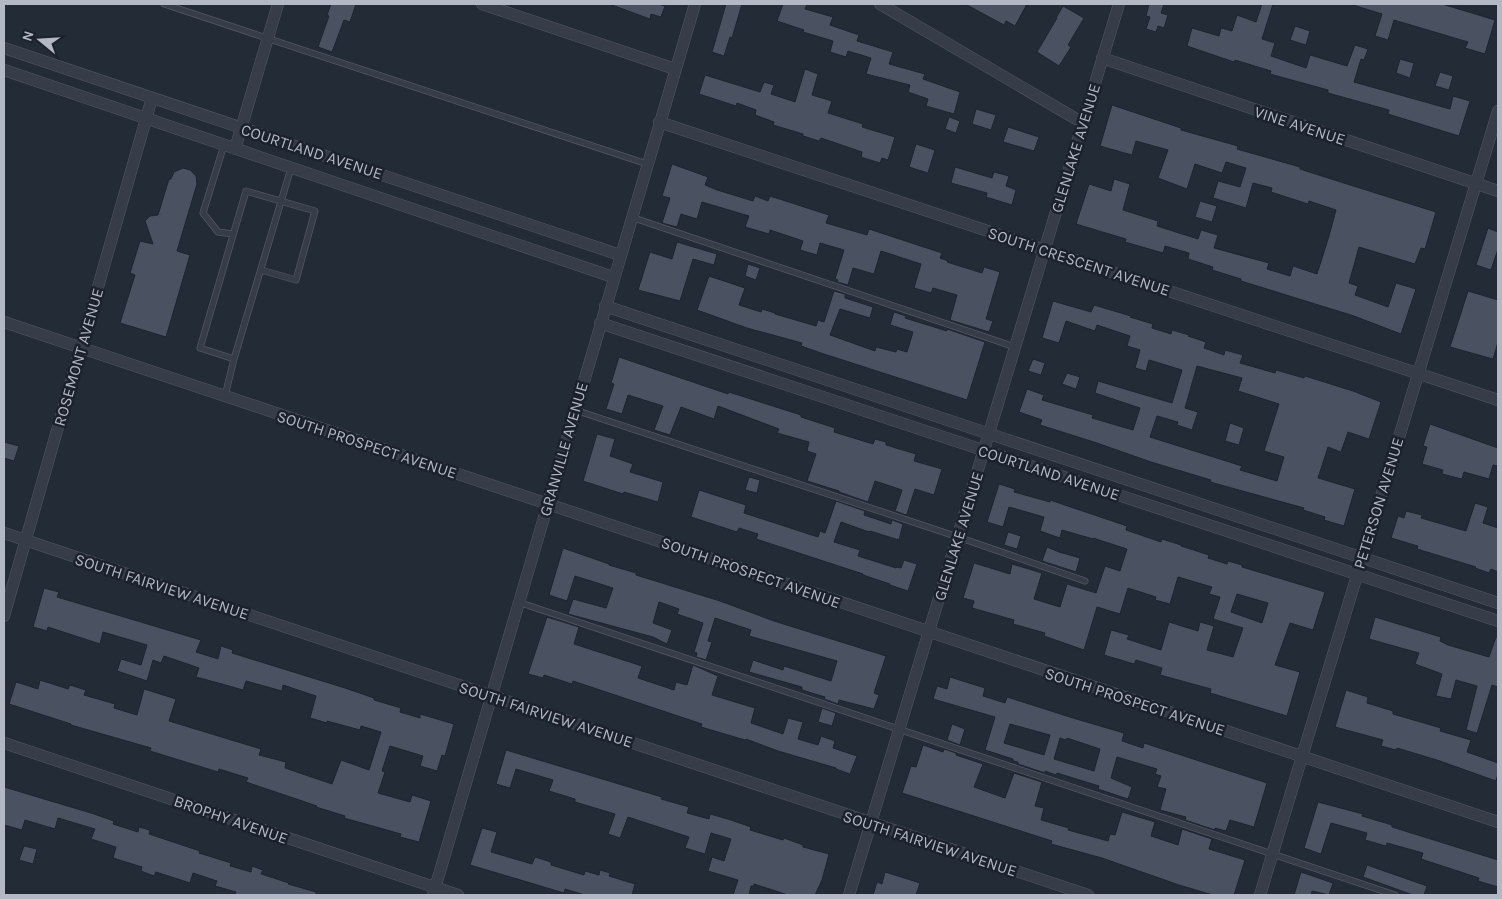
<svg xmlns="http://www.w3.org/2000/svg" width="1502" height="899" font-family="Karla,sans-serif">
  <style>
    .building { fill: #4a5261; stroke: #1e242f; fill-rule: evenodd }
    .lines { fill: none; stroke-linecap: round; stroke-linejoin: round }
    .service-casing { stroke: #525863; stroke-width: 7 }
    .minor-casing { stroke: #525863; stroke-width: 12 }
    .service { stroke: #373d48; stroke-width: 5.5 }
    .minor { stroke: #373d48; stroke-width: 11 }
    .labels { text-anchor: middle; stroke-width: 5; stroke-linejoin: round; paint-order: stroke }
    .street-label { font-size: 16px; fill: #b2b8c4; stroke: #1c222d }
  </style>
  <rect width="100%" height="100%" fill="#232b37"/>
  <!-- building -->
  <path class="building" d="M331,4h25l-6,18 -6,-2 -12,32 -14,-5 11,-31 -2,-1z
    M612,4h46l7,2 -4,11 -10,-3 -1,5 -38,-14z
    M726,4h16l-10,34 -2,-1 -6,19 -12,-4z
    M783,4h24l-2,5 28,8 -3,8 29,10 -2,6 36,11 -4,12 36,10 -2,5 37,13 -6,22 -28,-8 2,-7 -20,-7 2,-7 -44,-11 5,-16 -23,-7 -2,6 -16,-5 3,-11 -30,-9 1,-2 -27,-9z
    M965,4h62l-12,22 -9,-5 -2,4z
    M1149,4h15l-3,9 7,2 -4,13 -6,-2 -2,6 -10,-3 4,-12 -4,-1z
    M1262,4h11l-11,35 13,4 -4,13 35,12 4,-13 37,11 8,-21 13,4 -4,11 -3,-1 -7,23 96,27 3,-13 17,5 -11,35 -71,-22 1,-4 -61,-17v-3l-58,-16 1,-3 -36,-11 -1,2 -47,-16 5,-18 27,8 2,-8 11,3 5,-16 19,7z
    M1356,4h86l53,16 -10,34 -20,-6 3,-6 -74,-22 -6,20 -13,-4 7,-22 -26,-8z
    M1063,6l21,12 -16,27 3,2 -12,19 -22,-14 20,-34h-1z
    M1295,26l15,5 -4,14 -16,-5z
    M1400,59l14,4 -4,15 -14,-5z
    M805,69l13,5 -6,21 20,6 -4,12 35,11 -1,3 33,10 -7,23 -6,-2 -2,5 -19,-6 1,-5 -41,-14 -2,3 -16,-5v-2l-30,-9 1,-3 -19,-7 1,-5 -19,-7 -1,3 -37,-12 6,-19 55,17 4,-10 10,3 -3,9 24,8z
    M1440,72l13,4 -4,14 -14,-4z
    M1112,105l69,23v2l57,16 -1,3 63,18v2l28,9 108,34 -11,37 -4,-1 -6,16 -56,-17 -10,36 9,3 -3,9 33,12 8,-24 20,6 -15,45 -47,-18 -113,-35v-2l-29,-9 1,-3 -25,-8 1,-6 -24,-7 -2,7 -38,-11 1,-3 -50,-15 13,-40 22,7 3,-12 16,5 -7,26 35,11 -1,5 41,13 3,-9 17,5 -4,13 55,15 -2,6 23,7 3,-10 24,8 12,-38 7,-26 -27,-9 -1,3 -37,-12 1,-4 -19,-5 -7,25 -33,-10 5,-17 22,6 6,-19 -20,-6 -4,11 -27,-9 -8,25 -29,-11 10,-28 -32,-9 -4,14 -32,-9z
    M976,109l20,6 -5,15 -19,-6z
    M949,117l11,4 -4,12 -11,-4z
    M1008,127l31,10 -5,14 -31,-9z
    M916,144l19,6 -7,23 -19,-6z
    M672,164l36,13 -3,8 12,5 36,11 2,-5 13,5 2,-5 59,19 -3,8 41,12 2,-6 73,24 -2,5 8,3 -1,1 35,11 2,-6 16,5 -14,47 7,2 -4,11 -39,-12 7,-25 -24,-7 -2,5 -17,-5 7,-24 -40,-13 -7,23 -21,-6 -5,17 -11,-3 1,-2 -3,-1 9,-29 -24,-7 -3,12 -17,-5 3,-9 -33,-11 -1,4 -24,-7 4,-11 -47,-14 -5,17 -16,-5 -4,13 -15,-4 8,-25 -8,-2z
    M955,167l37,11 2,-6 15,4 -3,10 10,4 -4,15 -26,-8 1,-4 -36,-10z
    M183,168l7,2 6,6 1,8 -20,67 13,4 -24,82 -46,-14 15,-48 -5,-2 10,-32 13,3 -8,-23 5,-5 8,-1 11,-36h2l3,-7z
    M1200,201l17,5 -5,16 -17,-5z
    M1488,228l10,4v17l-7,21 -15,-5z
    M677,242l40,12 -3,11 -21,-6 -13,42 -42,-11 12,-38 22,7z
    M748,264l12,4 -4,12 -11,-4z
    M709,276l36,12 -6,17 22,7 1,-3 13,4v1l41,12 2,-6 6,2 10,-31 11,3v4l28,9 -3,11 -30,-9 -10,26 45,16 1,-4 20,5 1,-3 10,3 6,-20 -23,-7 4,-13 12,4 -1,2 42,13v-2l38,13 -18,58 -143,-46 -23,-8 1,-3 -55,-15 -50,-18z
    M1468,291l30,9v42l-5,17 -43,-12z
    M1053,301l38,11 3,-7 37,11 -1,1 23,7 -1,4 19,6 1,-4 17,5 -1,1 18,6 -2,6 20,7 1,-5 18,5 -3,8 35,10 1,-3 28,8 1,-2 48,15 28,11 -12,37 -21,-7 -7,20 -13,-5 -10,31 37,11 -11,37 -20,-6 1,-3 -22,-7 1,-2 -94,-26 1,-2 -60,-18 -54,-19 -57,-18 2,-5 -23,-8 8,-23 17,6 -2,5 51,15 -1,3 41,12 7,-22 -45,-15 3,-12 74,22 10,-33 -33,-10 -3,11 -11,-3 5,-18 -13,-4 3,-10 -33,-11 -2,6 -29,-10 -7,22 -17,-5zM1197,366l45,12 -4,13 41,13 -15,47 20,6 -7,24 -37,-11 2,-4 -92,-29 7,-21 21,6 -1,3 15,5 6,-18 -13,-4z
    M619,357l109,37 1,-2 72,23v2l34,11 -1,4 39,12 2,-5 11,3v3l30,9 -2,7 28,8 -8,26 -19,-6 -8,25 -1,1 -11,-4 7,-21 -27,-9 -7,21 -29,-10v-1l-32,-10 9,-27 -9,-3 2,-9 -32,-9 2,-4 -61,-23 -4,13 -33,-12 -11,28 -16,-5 9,-24 -35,-11 -6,19 -16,-5 8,-25 -3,-1z
    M1033,359l12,4 -4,12 -13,-4z
    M1067,373l13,4 -4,12 -14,-5z
    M1230,423l14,5 -5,17 -14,-4z
    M1430,424l68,24v18l-5,-1 -4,14 -25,-7 -2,7 -20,-5 1,-4 -21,-6 5,-17 -4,-1z
    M597,434l18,5 -5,17 23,8 -3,8 33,10 -5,20 -34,-10 -1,2 -40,-13z
    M4,442l15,4 -5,15 -10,-3z
    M749,477l11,3 -3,13 -12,-3z
    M999,484l16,5 -1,3 36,10v-2l77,26 -1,4 35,12 1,-3 19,6v1l28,9 -1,3 19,6 1,-3 14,4v2l83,25 -12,38 -23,-7 -15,42 25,7 -13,44 -77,-23 1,-4 -51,-14 2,-7 -26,-8 -2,4 -30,-9 7,-25 18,5 -2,4 34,11 8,-28 29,9 2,-9 14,4 -7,24 26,7 10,-29 -30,-9 7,-22 -11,-3 3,-7 -34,-10 -8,27 -15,-4 1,-3 -28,-9 -8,26 -23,-7 -13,43 -40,-14 1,-3 -32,-9 1,-4 -42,-12 2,-7 -11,-3 11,-35 36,11 2,-10 30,9 -8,26 26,8 7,-23 29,9 9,-27 15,5 7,-22 -34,-11v1l-31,-9 -2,8 -20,-7 4,-14 -35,-10 -6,20 -16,-5zM1237,594l31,9 -6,20 -31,-11z
    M699,490l47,15 -2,8 74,24 2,-6 5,2 11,-32 29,10 -1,4 27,9 1,-4 11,4 -4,16 -29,-9 -1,1 -28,-10 -7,20 26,8 -2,6 38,12v-1l5,1 3,-8 13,4 -9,27 -18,-6v-1l-27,-9v-1l-107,-35 2,-5 -19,-6 -2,4 -46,-15z
    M1475,503l13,4 -5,16 15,5v44l-7,-3 -2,4 -14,-5 1,-1 -59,-18 1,-3 -27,-8 7,-22 6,2 2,-7 16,4 -1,3 45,13z
    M1008,532l13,4 -4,13 -13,-4z
    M1047,547l12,5 21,6 -4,14 -34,-11z
    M563,548l46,16v1l27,8v2l84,26 54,20 112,35 -12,37 5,2 -5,14 -35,-9 -1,4 -14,-5 1,-2 -23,-7v-3l-53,-15 4,-12 30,10 1,-4 47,15 6,-20 -88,-25 2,-6 -36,-12 -7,23 4,1 -6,18 -10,-3 1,-4 -3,-1 9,-29 -26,-9 2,-5 -20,-7 -6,21 19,7 -5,14 -14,-7 -85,-23 5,-15 33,9 7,-20 -38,-12 -8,25 -18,-6z
    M44,588l15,4 -2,5 144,43 -5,12 22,7 3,-13 12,4 -1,3 113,35 29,10v2l27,8 -1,4 20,6v-4l34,10 -9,32 -3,-1 -5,16 -17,-5 3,-10 -33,-10 -8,25 3,1 -7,21 32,9 2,-7 19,6 -12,41 -19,-5 1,-3 -57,-16 1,-2 -29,-9 1,-1 -71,-24 2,-4 -29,-9 -1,3 -68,-21 1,-3 -80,-23v-1l-62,-20 7,-22 22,7 2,-9 28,9 2,-4 16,5 -2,5 31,9 -1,4 23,7 7,-26 32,10 -7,22 92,28 -2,6 27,7 -1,6 47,16 9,-24 28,10 12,-38 -20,-6 -1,4 -33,-9v2l-17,-5 6,-22 -33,-11 -1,6 -36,-10 -3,9 -21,-6 -26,-7 3,-9 -35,-12 -3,7 -8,-3 -6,21 -30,-10 4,-12 20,6 6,-20 -44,-13 -3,12 -52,-17 -1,4 -14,-4z
    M547,617l32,10 -5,17 68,22 -4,12 36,12 2,-8 11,3 6,-20 25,11 -6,19 43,13 -4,15 32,11 5,-16 15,4 -5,17 20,6 3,-9 14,5 -2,7 24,8 -7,18 -14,-5v-1l-58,-17 -32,-12 -1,1 -44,-13 1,-3 -129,-43 -1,3 -28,-9 -1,3 -15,-4z
    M1375,617l66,20 -1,4 8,4 41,12 7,-20h2v50l-6,-2 -15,48 -11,-3 11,-44 -21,-6 -5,19 -15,-3 6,-22 -27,-10 4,-11 -50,-14z
    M950,677l35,11 -2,8 22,7 2,-6 66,21 51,15 -2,8 21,7 1,-5 123,40 -13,44 -24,-7 -4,11 -11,-3v2l-30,-10 1,-3 -26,-7 6,-21 -9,-2 4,-11 -6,-2 2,-5 -40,-12 -6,21 21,9 -4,12 -30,-10 1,-3 -42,-13 -1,2 -11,-4v2l-27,-9v-2l-5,-1v-2l-28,-9 10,-33 -62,-18 4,-13 10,3zM1010,724l40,11 -6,20 -40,-12zM1060,738l6,2 1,-2 33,11 -6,22 -40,-12z
    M1346,690l22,7 -1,6 26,8v3l48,14 -1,3 31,9 -4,12 31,11v11l-2,7 -59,-21 -40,-12 -1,2 -15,-4 2,-6 -48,-13z
    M822,708l14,5 -4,13 -14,-4z
    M952,724l13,5 -5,16 -13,-5z
    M923,745l20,7 1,-3 12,4v2l27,9 -9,23 31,11 9,-25 28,9 -7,24 9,2 -3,12 28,8 -1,2 40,11 2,-7 5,1 7,-23 33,10 -4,14 27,9 4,-16 30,10 -3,10 36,11 -11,35h-21l-34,-10 -77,-27 -51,-14 1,-3 -150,-48 9,-27 5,1z
    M506,750l156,47 -1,2 28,8 -2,6 22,6 1,-5 21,6 20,7 -1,3 33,10 1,-2 19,7v2l26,7 -7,26 -7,15h-27l-34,-11v2h-3l-2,9h-16l5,-15 -30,-9 4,-14 12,4 7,-22 -20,-6 -6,21 -20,-6 4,-11 -61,-20 -8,21 -12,-4 7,-20 -40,-12v-3l-26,-8 4,-11 -37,-11 -6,19 -14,-4z
    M4,787l87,26 23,8 -1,3 25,8 1,-5 11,3 -1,4 51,17 -1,2 32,10 -1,3 21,6 1,-6 11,4 -2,4 28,9 -1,1 28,8v3h-81l1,-3 -21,-6 2,-5 -24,-8 -3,10 -34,-11 -2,4 -13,-5 1,-4 -29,-9 3,-11 -25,-8 4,-10 -37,-11 -3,11 -30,-9 -3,10 -18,-5z
    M1318,802l45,12 -1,2 30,9v2l106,33v27l-20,-6 1,-3 -58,-19 2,-6 -36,-10 -1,3 -21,-6 2,-7 -36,-10 -10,31 -17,-6z
    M482,828l15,4 -6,20 41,12 3,-7 16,5v3l33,10 1,-4 14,4 1,-5 10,3 -1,3 26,8 -3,11h-47l-20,-6 -1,4 -94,-28z
    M24,846l13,3 -4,15 -14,-4z
    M1367,865l60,21 -3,9h-11l-50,-18z
    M885,872l35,11 -4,12h-43l4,-13 5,2z
    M1301,872l32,11 -4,12 -17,-4 -1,4h-17z"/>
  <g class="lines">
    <defs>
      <path id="service" d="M164,4l483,160
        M224,145l-21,68 15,19 15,2
        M631,217l384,130
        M234,359l-34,-11 46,-157 69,20 -19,69 -35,-10
        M225,396l9,-37 57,-191
        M575,410l383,127 127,44
        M518,602l877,293"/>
      <path id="minor" d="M482,4l193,65
        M880,4l203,119
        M4,48l616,207
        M1102,58l396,133
        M4,70l609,207
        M659,122l839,278
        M235,149l43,-145
        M605,306l893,297
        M4,322l1494,500
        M600,323l898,298
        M4,533l1084,362
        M4,616l148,-518
        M4,743l454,152
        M433,895l262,-891
        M849,895l270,-891
        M1260,895l238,-784"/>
    </defs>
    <!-- service casing -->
    <use href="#service" class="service-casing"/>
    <!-- minor casing -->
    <use href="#minor" class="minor-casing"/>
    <!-- service -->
    <use href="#service" class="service"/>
    <!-- minor -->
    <use href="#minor" class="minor"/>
  </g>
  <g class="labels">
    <!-- street labels -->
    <g class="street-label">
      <text transform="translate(1300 125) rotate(18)" y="6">VINE AVENUE</text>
      <text transform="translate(1075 148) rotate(-73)" y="6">GLENLAKE AVENUE</text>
      <text transform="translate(312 151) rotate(18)" y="6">COURTLAND AVENUE</text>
      <text transform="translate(1079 261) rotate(18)" y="6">SOUTH CRESCENT AVENUE</text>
      <text transform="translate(78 357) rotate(-74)" y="6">ROSEMONT AVENUE</text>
      <text transform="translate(367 444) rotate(18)" y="6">SOUTH PROSPECT AVENUE</text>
      <text transform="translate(563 449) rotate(-74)" y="6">GRANVILLE AVENUE</text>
      <text transform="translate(1049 472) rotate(18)" y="6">COURTLAND AVENUE</text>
      <text transform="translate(1378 503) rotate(-73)" y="6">PETERSON AVENUE</text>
      <text transform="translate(958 536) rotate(-73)" y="6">GLENLAKE AVENUE</text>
      <text transform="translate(751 572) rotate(19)" y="6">SOUTH PROSPECT AVENUE</text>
      <text transform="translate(162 586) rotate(18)" y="6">SOUTH FAIRVIEW AVENUE</text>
      <text transform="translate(1135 701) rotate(18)" y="6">SOUTH PROSPECT AVENUE</text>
      <text transform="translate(546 714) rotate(18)" y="6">SOUTH FAIRVIEW AVENUE</text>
      <text transform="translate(231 819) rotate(19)" y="6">BROPHY AVENUE</text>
      <text transform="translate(930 843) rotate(18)" y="6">SOUTH FAIRVIEW AVENUE</text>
    </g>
  </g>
  <!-- border -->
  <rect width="1502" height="899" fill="none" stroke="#b2b8c4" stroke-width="10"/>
  <!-- north arrow -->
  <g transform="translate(40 40) rotate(288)" stroke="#1c222d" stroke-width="4" paint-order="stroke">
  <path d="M0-4L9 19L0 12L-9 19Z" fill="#b2b8c4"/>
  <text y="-8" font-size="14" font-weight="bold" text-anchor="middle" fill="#b2b8c4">N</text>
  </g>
</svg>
